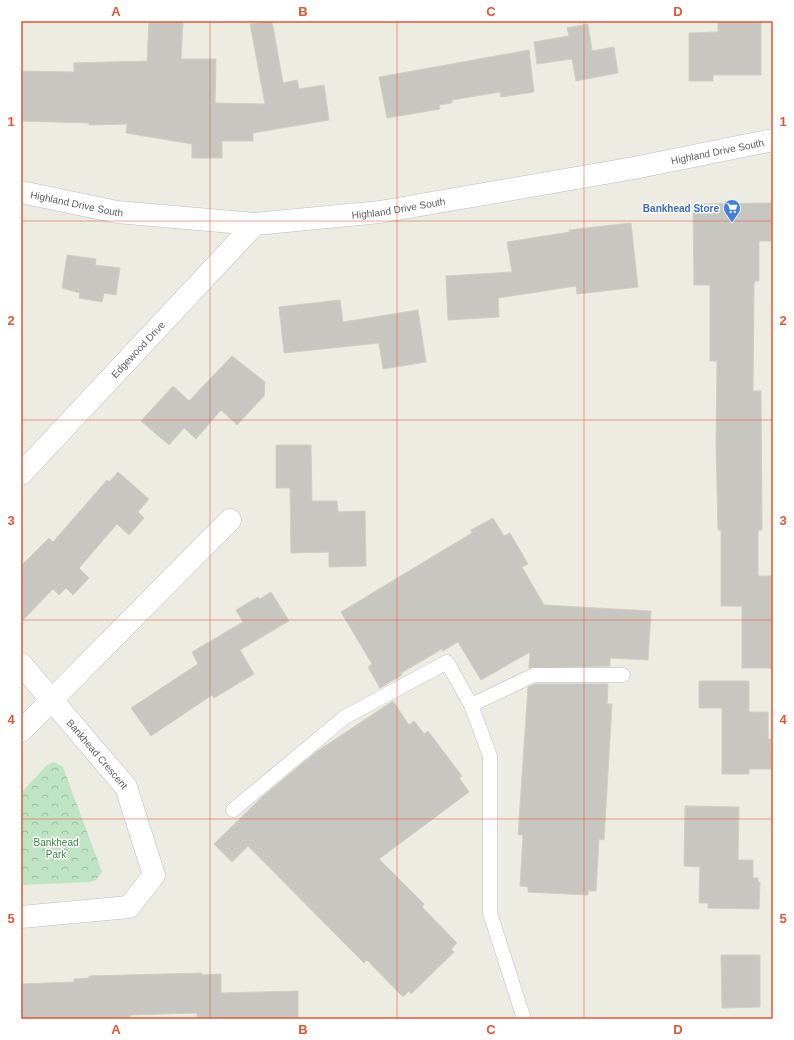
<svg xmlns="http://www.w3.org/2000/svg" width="794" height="1040" font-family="Arial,sans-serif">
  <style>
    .park { fill: url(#park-crowns) }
    .building { fill: #c8c6c0; stroke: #d1cec1 }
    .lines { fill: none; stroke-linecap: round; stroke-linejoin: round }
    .service-casing { stroke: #babbc1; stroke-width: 15 }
    .minor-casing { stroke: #babbc1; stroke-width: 23 }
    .service { stroke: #fff; stroke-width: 14 }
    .minor { stroke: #fff; stroke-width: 22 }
    .grid { fill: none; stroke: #e45632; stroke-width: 1; stroke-opacity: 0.55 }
    .labels { text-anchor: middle; stroke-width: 3; stroke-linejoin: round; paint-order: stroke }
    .street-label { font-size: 10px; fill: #5b5d63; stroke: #fff }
    .shop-label { font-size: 10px; font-weight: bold; fill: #366cbe; stroke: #fff; text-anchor: end }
    .park-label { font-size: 10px; fill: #388545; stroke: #fff }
    .neatline { fill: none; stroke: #e45632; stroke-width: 1.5 }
    .grid-label { font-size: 13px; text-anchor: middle; font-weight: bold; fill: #e45632 }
  </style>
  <defs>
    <pattern id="park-crowns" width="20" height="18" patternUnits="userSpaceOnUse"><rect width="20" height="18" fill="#bfe4c4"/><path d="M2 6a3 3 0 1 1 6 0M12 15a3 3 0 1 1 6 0" fill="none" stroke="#9ebca3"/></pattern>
  </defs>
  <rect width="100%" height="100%" fill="#edece2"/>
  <!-- park -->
  <path class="park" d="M54,762l9,5 39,105 -6,8 -6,2 -69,3v-92l26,-28z"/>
  <!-- building -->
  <path class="building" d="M149,21h34l-2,38h35l-1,44 50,1 -15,-80 22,-3 11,62 14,-3 2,9 25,-4 5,35 -76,13v8h-31v17h-30v-14l-66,-11 1,-9 -38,1v-2l-68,-2v-50l53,1v-9l73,-2z
    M718,21h43v54h-48v6h-24v-48l29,-1z
    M588,24l4,27 22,-4 4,26 -42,8 -4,-22 -35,5 -3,-22 35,-6 -2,-8z
    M529,50l5,42 -33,5 -1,-5 -48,8v3l-13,2 1,4 -53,9 -8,-41z
    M773,203v38h-14v40h-4l-1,3 -1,107h8l1,139h-4v46h14l1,92h-31v-62h-21v-76h-3l-2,-84 1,-85h-7v-76h-16l-1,-81z
    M631,223l7,64 -61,7 -1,-8 -78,12 1,19 -51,3 -2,-44 66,-4 -5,-30 63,-10 -1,-2z
    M67,255l29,4 -1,6 25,3 -4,27 -12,-2 -2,9 -23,-4 1,-5 -18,-5z
    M340,300l3,22 75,-12 8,52 -43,7 -4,-26 -95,10 -5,-46z
    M232,356l33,26 -1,14 -27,29 -16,-15 -25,29 -12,-11 -15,17 -28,-24 32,-35 16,15z
    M276,445h35l1,56h25l1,11 27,-1 1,55 -37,1v-15l-38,1 -1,-65h-14z
    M118,472l31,27 -11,13 6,6 -15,17 -12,-11 -38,44 10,10 -16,17 -7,-7 -7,7 -6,-6 -32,33v-56l28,-28 4,4 54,-62 2,2z
    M493,518l11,18 6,-3 18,31 -6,3 22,38 107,6 -3,49 -38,-2v8l-81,2 1,-16 -49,28 -23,-38 -15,9 -1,-2 -41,24 1,2 -22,13 -12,-21 4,-3 -31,-52 131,-79 -1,-3z
    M271,592l18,29 -49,29 14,24 -40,24 -2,-3 -61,41 -20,-28 67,-44 -6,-12 51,-30 -7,-12 22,-13 2,2z
    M699,681h50v31h19v27h3v30h-22v5h-27v-66h-23z
    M536,684h72l-1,20h5l-8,136 -5,-1 -3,52h-8v4l-60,-3v-5l-8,-1 3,-51h-5l10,-148z
    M393,701l16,24 5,-4 10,13 4,-3 34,45 -3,2 10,14 -90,67 45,45 -2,3 35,36 -6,6 3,3 -43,42 -2,-3 -6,6 -36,-37 -3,3 -116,-117 -16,16 -18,-18 48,-47 54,-45z
    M685,806l54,1 -1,53h15v18h5v4h2l-1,27 -51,-1v-5h-9l1,-36 -16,-1z
    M721,955h39v52l-38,1z
    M202,973v2l19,-1v19l77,-2v28h-101v-6l-67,2v4h-109v-35l53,-2v-3l15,-1v-2z"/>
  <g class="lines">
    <defs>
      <path id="service" d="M471,705l63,-30h89
        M233,810l112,-93 102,-55 24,43 19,51v157l34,106"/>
      <g id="minor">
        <path id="s1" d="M21,192l96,20 138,12 125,-12 254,-44 139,-28"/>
        <path id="s2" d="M21,474l234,-250"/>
        <path id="s3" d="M21,664l105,123 28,88 -25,32 -108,10"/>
        <path d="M21,731l209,-211"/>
      </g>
    </defs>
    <!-- service casing -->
    <use href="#service" class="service-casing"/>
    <!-- minor casing -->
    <use href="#minor" class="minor-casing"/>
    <!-- service -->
    <use href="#service" class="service"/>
    <!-- minor -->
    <use href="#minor" class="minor"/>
  </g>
  <!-- grid -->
  <path class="grid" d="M210,21v998M397,21v998M584,21v998M21,221h752M21,420h752M21,620h752M21,819h752"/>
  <!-- icons -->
  <defs>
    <symbol id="supermarket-pin" viewBox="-11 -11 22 30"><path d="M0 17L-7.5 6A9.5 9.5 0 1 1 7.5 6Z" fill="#3f7fe0" stroke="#fff"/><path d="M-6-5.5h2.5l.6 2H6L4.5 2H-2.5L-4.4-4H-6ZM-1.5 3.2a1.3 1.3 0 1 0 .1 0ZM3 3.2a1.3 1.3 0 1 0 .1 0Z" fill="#fff"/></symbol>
  </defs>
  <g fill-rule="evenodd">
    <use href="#supermarket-pin" x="722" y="198" width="20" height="27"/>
  </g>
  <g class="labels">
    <!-- street labels -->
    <g class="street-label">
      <text dy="4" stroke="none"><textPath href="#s1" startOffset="705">Highland Drive South</textPath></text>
      <text dy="4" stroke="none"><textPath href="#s1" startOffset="57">Highland Drive South</textPath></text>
      <text dy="4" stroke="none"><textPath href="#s1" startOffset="381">Highland Drive South</textPath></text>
      <text dy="4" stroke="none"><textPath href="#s2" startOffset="171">Edgewood Drive</textPath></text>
      <text dy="4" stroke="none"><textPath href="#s3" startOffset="118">Bankhead Crescent</textPath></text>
    </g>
    <!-- shop labels -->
    <g class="shop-label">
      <text x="719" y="212">Bankhead Store</text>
    </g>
    <!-- park labels -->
    <g class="park-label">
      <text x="56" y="846">Bankhead<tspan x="56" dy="12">Park</tspan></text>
    </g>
  </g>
  <!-- border -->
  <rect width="794" height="1040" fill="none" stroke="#ffffff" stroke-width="44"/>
  <rect x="22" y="22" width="750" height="996" class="neatline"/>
  <g class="grid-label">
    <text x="116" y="16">A</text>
    <text x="303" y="16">B</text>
    <text x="491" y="16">C</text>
    <text x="678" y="16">D</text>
    <text x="11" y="126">1</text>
    <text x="783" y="126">1</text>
    <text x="11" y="325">2</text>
    <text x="783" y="325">2</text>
    <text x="11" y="525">3</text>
    <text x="783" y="525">3</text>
    <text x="11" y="724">4</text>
    <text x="783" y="724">4</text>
    <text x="11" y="923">5</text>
    <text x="783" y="923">5</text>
    <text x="116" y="1034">A</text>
    <text x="303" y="1034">B</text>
    <text x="491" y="1034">C</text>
    <text x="678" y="1034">D</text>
  </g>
</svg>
